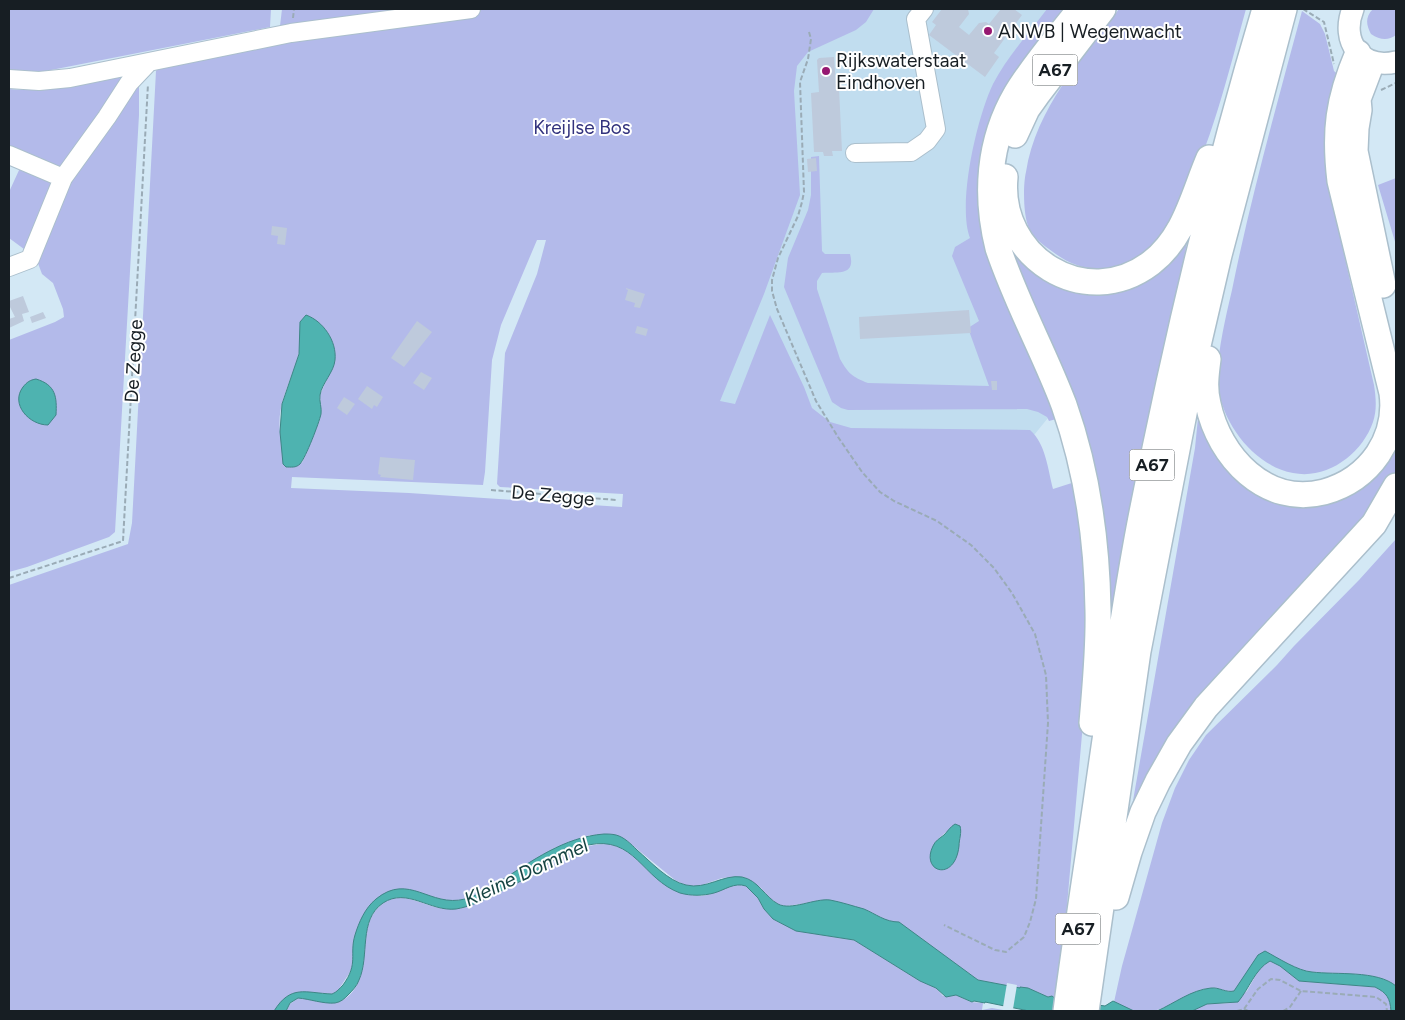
<svg xmlns="http://www.w3.org/2000/svg" width="1405" height="1020" font-family="Figtree,sans-serif">
  <style>
    .built { fill: #c1ddef }
    .green { fill: #b3baea; fill-rule: evenodd }
    .water { fill: #4eb3b0; stroke: #3e8686 }
    .pier { fill: #d3e8f5 }
    .building { fill: #becadc }
    .lines { fill: none; stroke-linecap: round; stroke-linejoin: round }
    .minor-casing { stroke: #abbfcc; stroke-width: 20 }
    .major-casing { stroke: #abbfcc; stroke-width: 24 }
    .highway-casing { stroke: #abbfcc; stroke-width: 28 }
    .path { stroke: #9aabb6; stroke-width: 2; stroke-dasharray: 5 2.5; stroke-linecap: butt }
    .minor { stroke: #fff; stroke-width: 18 }
    .major { stroke: #fff; stroke-width: 21 }
    .highway { stroke: #fff; stroke-width: 25 }
    .poi-dot { fill: #961871; stroke: #fff; stroke-width: 2 }
    .labels { text-anchor: middle; stroke-width: 4; stroke-linejoin: round; paint-order: stroke }
    .shield { fill: #fff; stroke: #5d6265; stroke-width: 1 }
    .shield-label { font-size: 18px; font-weight: bold; fill: #171e23 }
    .poi-label { font-size: 19px; fill: #171e23; stroke: #fff; text-anchor: start }
    .park-label { font-size: 19px; fill: #32327d; stroke: #fff }
    .street-label { font-size: 19px; fill: #171e23; stroke: #fff }
    .water-label { font-size: 20px; font-style: italic; fill: #164443; stroke: #fff }
  </style>
  <rect width="100%" height="100%" fill="#d3e8f5"/>
  <!-- built -->
  <path class="built" d="M816,9h240l-63,105 59,299 -22,27 -144,4 -180,-31 71,-324z"/>
  <!-- green -->
  <path class="green" d="M9,9h262l-1,18 -224,44 -37,2z
    M282,9h592l-8,13 -10,8 -48,22 -11,14 -3,25 6,104 -36,99 -44,107 15,3 35,-89 34,72 8,21 18,14 21,6 179,2c16,14 18,40 23,59l25,-8 5,36 5,149 -25,285 -8,47 -3,-2 -4,1 -20,-9h-8l-42,-8 -35,-25 -79,-45 -34,-10 -44,6 -7,-1 -8,-6 -11,-12 -16,-10h-9l-13,1 -23,8h-12l-12,-6 -49,-40 -36,-5 -36,13 -65,40 -22,11 -14,2h-12l-20,-8 -47,7 -20,54 -2,15 -15,23 -5,2 -24,-2 -31,16 -3,3h-265v-426l119,-41 4,-21 24,-452 2,-3 120,-25zM537,240h9l-9,34 -32,79 -8,131 3,3 123,7 -1,13 -213,-14 -118,-5 1,-11 191,8 2,-13 7,-112 9,-35zM300,322l35,38 -15,35 1,19 -19,49c-6,-7 -21,-25 -22,-32 -5,-38 28,-70 20,-109zM946,832h15l-2,11 -21,-4z
    M1047,9h29l-48,60 -42,125 74,224 -11,3 -2,-4 -9,-5 -11,-3 -179,1 -7,-2 -9,-6 -48,-115 4,-29 20,-48 3,-15v-38l8,-1 3,95 3,3h25c6,22 -12,18 -28,19l-5,8v8l23,70c8,14 12,18 28,24l121,3 -21,-58 11,-7 -27,-65 3,-9 15,-9c-13,-34 7,-121 23,-154 14,-27 36,-51 54,-75z
    M1119,9h127c-18,65 -35,138 -67,197 -5,10 -9,21 -16,30 -31,35 -72,45 -110,16 -10,-7 -19,-14 -24,-24 -6,-12 -6,-44 -3,-56 10,-64 56,-113 93,-163z
    M1373,9h23v26c-8,6 -16,5 -25,-1 -5,-9 -6,-17 2,-25z
    M1302,11l18,13 5,10 9,37 8,7 -16,41 -1,19 3,46 46,201c2,13 3,25 -1,37 -11,32 -46,58 -80,51 -38,-7 -70,-48 -75,-86 -3,-26 8,-71 14,-97 19,-94 45,-186 70,-279z
    M127,74l-67,95 -51,-19v-61c39,4 79,-7 118,-15z
    M139,85v30l-24,417 -6,5 -82,30 -18,5v-232l46,-18 9,-5 -1,-8 -10,-26 -11,-9 -6,-16 28,-69 66,-97z
    M20,168l33,15 -25,69 -19,-14v-46z
    M1396,178v67l-18,-60z
    M1191,223l-26,129 -54,280 -8,-57 -95,-332 16,11 83,32z
    M1200,398l27,59 96,39 73,-73v54l-13,26 -176,198 -83,151 71,-404z
    M1396,539v447c-19,-16 -60,-11 -84,-14 -14,-1 -34,-14 -47,-20l-31,39c-7,2 -12,-2 -19,-3 -4,-1 -10,1 -15,2 -7,2 -14,7 -21,10 -25,14 -40,17 -65,2l8,-36 40,-143 13,-35 14,-28 17,-25 71,-70 17,-19 65,-66z
    M608,844c32,6 44,41 74,49 6,2 13,3 19,3 16,-1 30,-15 45,-10l12,12 6,11 9,10 24,12 57,9 66,41 16,7 7,8 13,-1 15,7 12,1 -1,7 10,-2 17,3h-723l4,-7 8,-6 39,5c42,-17 15,-73 43,-97 20,-18 39,-1 60,2 12,2 23,0 34,-4 47,-16 83,-60 134,-60z
    M1270,961l10,5 19,15 76,6c12,6 15,11 16,24h-199l15,-7 25,-1 15,-12 14,-25z"/>
  <!-- water -->
  <path class="water" d="M306,315c17,6 31,26 29,45 -1,12 -13,23 -15,35 -1,6 2,13 1,19 -2,9 -15,43 -21,50 -4,4 -9,3 -14,3l-3,-3 -3,-32 2,-28 17,-50 1,-32z
    M36,379c20,6 21,18 20,36l-8,10c-19,0 -38,-21 -25,-38 4,-5 7,-7 13,-8z
    M955,824l5,2c2,7 -1,13 -1,20 -4,37 -39,26 -26,0 2,-5 7,-8 11,-11 4,-4 6,-8 11,-11z
    M604,834c4,0 8,0 12,1 8,2 15,9 21,15 14,12 31,31 49,35 20,5 37,-11 56,-8 16,3 23,20 36,27 13,7 37,-6 52,-4 11,2 23,6 34,9 12,5 21,13 35,13l79,58 42,8v-1l8,1 20,9 4,-1 4,3 49,7 8,-5 21,10h-105l-44,-9v1l-11,-2 -2,1 -16,-7 -10,2 -10,-9 -16,-7 -66,-41 -58,-9 -23,-12 -9,-10 -6,-11 -12,-12c-12,-4 -21,4 -32,7 -11,3 -23,3 -34,0 -38,-14 -45,-58 -92,-48 -25,6 -45,23 -67,36 -10,5 -20,10 -30,15 -11,6 -23,11 -35,13 -26,3 -49,-22 -73,-6 -25,17 -13,53 -24,77 -2,6 -7,11 -11,15 -4,4 -7,7 -13,8 -12,1 -25,-4 -37,-5l-8,5 -4,8h-12c17,-27 31,-18 58,-17 5,-2 7,-5 11,-9 16,-22 6,-30 12,-50 4,-13 10,-27 21,-36 33,-27 54,9 89,0 12,-3 23,-11 34,-17 33,-21 65,-45 105,-48z
    M1265,951c13,7 33,20 47,21 24,3 65,-2 84,14v25h-5c-1,-13 -4,-18 -16,-24l-76,-6 -19,-15 -10,-5c-15,8 -21,28 -32,41l-31,2 -15,7h-35c18,-8 34,-21 54,-23 8,-1 15,5 23,3l24,-36z"/>
  <!-- pier -->
  <path class="pier" d="M1007,983l10,2 -4,24 -10,-2z"/>
  <!-- building -->
  <path class="building" d="M942,9h26l1,5 -10,13 10,8 10,-12 7,-1 3,2 12,-15h13l8,6 -28,38 5,4 -14,20 -56,-42 7,-10 -4,-3z
    M834,57l2,29 3,2 3,63h-10l1,5h-9l-1,-4h-9l-3,-59 8,-1 -2,-32 2,-2z
    M816,158l1,13 -9,1 -1,-13z
    M272,226l15,2 -2,17 -8,-1 1,-8 -7,-1z
    M626,288l19,6 -5,14 -6,-1 1,-4 -10,-3 3,-10 -2,-1z
    M23,296l6,16 -7,2 2,7 -15,7v-9l6,-2 -6,-12v-4z
    M969,310l2,23 -111,6 -1,-22z
    M43,312l3,6 -14,5 -2,-6z
    M417,321l15,11 -28,35 -13,-9z
    M637,326l11,3 -2,7 -11,-3z
    M421,372l11,6 -8,12 -11,-7z
    M991,381h6v9h-5z
    M367,386l16,11 -6,10 -3,-2 -2,4 -14,-10z
    M344,397l11,7 -8,11 -10,-7z
    M380,457l35,3 -2,20 -33,-3 1,-2 -3,-1z"/>
  <g class="lines">
    <defs>
      <path id="minor" d="M9,79l30,2 31,-3 221,-45 180,-24
        M855,153l56,-1 16,-11 9,-12 -20,-110 8,-10
        M9,155l54,23
        M9,267l21,-8 33,-81 44,-61 22,-34 20,-21"/>
      <path id="major" d="M1353,9c-13,32 8,61 43,53"/>
      <path id="highway" d="M1080,9c-21,27 -46,55 -64,85 -28,48 -31,102 -18,154 18,54 46,104 66,157 23,65 33,137 34,205 1,38 -3,76 -6,113
        M1369,70l-11,29 1,11 -3,18 -1,23 28,134
        M1015,135l12,-26 10,-14 66,-86
        M1005,177c-8,80 80,136 146,86 34,-26 42,-68 58,-105
        M1208,359c-2,15 -4,30 0,45 11,53 58,103 116,88 22,-6 41,-19 54,-38 13,-20 17,-39 14,-61l-52,-212c-6,-50 -2,-81 18,-128
        M1116,897l13,-45 14,-40 15,-31 21,-37 27,-37 168,-183 22,-38
        M1066,1011c9,-69 20,-139 30,-208 13,-92 26,-184 43,-275 34,-175 75,-349 126,-519
        M1086,1011l52,-360 55,-284 26,-112 65,-246"/>
    </defs>
    <!-- minor casing -->
    <use href="#minor" class="minor-casing"/>
    <!-- major casing -->
    <use href="#major" class="major-casing"/>
    <!-- highway casing -->
    <use href="#highway" class="highway-casing"/>
    <!-- path -->
    <path class="path" d="M1303,9l21,13 10,42
      M293,18l1,-9
      M809,32l2,7 -3,20 -8,23 4,110 -2,10 -4,14 -20,42 -6,22v11l5,18 39,92 22,36 24,35 18,20 14,9 43,20 34,24 23,23 18,25 23,41 11,41 2,48 -12,176 -6,23 -6,15 -18,15 -11,-2 -51,-25
      M1381,90l15,-7
      M491,490l125,10
      M9,578l114,-37 25,-457
      M1244,1009l4,2
      M1211,1011h1
      M1237,1011l7,-2 14,-20 13,-10 9,1 21,11 75,6 10,7 1,7
      M1283,1011l7,-4 11,-16"/>
    <!-- minor -->
    <use href="#minor" class="minor"/>
    <!-- major -->
    <use href="#major" class="major"/>
    <!-- highway -->
    <use href="#highway" class="highway"/>
  </g>
  <!-- markers -->
  <g class="poi-dot">
    <circle cx="988" cy="31" r="5"/>
    <circle cx="826" cy="71" r="5"/>
  </g>
  <g class="labels">
    <!-- shield labels -->
    <g class="shield">
      <rect x="1032.5" y="54.5" width="45" height="31" rx="4"/>
      <rect x="1129.5" y="449.5" width="45" height="31" rx="4"/>
      <rect x="1055.5" y="913.5" width="45" height="31" rx="4"/>
    </g>
    <g class="shield-label">
      <text x="1055" y="76">A67</text>
      <text x="1152" y="471">A67</text>
      <text x="1078" y="935">A67</text>
    </g>
    <!-- poi labels -->
    <g class="poi-label">
      <text x="998" y="38">ANWB | Wegenwacht</text>
      <text x="836" y="67">Rijkswaterstaat<tspan x="836" dy="22">Eindhoven</tspan></text>
    </g>
    <!-- park labels -->
    <g class="park-label">
      <text x="582" y="134">Kreijlse Bos</text>
    </g>
    <!-- street labels -->
    <g class="street-label">
      <text transform="translate(133 361) rotate(-87)" y="7">De Zegge</text>
      <text transform="translate(553 495) rotate(5)" y="7">De Zegge</text>
    </g>
    <!-- water labels -->
    <g class="water-label">
      <text transform="translate(526 872) rotate(-25)" y="7">Kleine Dommel</text>
    </g>
  </g>
  <!-- border -->
  <rect width="1405" height="1020" fill="none" stroke="#171e23" stroke-width="20"/>
</svg>
